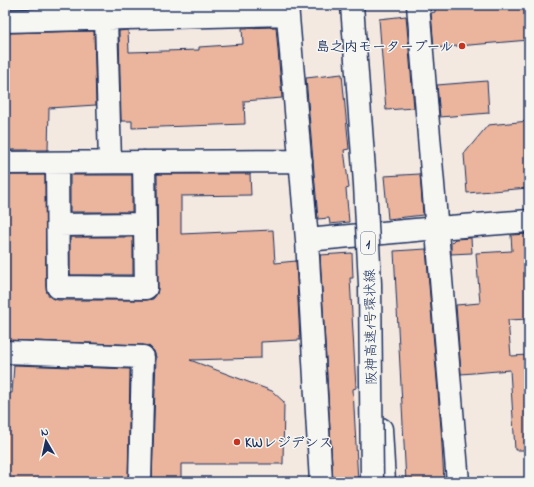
<svg xmlns="http://www.w3.org/2000/svg" width="534" height="487" font-family="'Indie Flower','Klee One',sans-serif">
  <style>
    .building { fill: #eab59c; stroke: #1b2f5e }
    .lines { fill: none; stroke-linecap: round; stroke-linejoin: round }
    .street-casing { stroke: #1b2f5e; stroke-width: 25 }
    .highway-casing { stroke: #1b2f5e; stroke-width: 25 }
    .street { stroke: #f6f6f2; stroke-width: 22 }
    .highway { stroke: #f6f6f2; stroke-width: 22 }
    .highway-bridge-casing { stroke: #1b2f5e; stroke-width: 25; stroke-linecap: butt }
    .highway-bridge { stroke: #f6f6f2; stroke-width: 22 }
    .poi-dot { fill: #c8321e; stroke: #f6f6f2; stroke-width: 1.5 }
    .labels { text-anchor: middle; stroke-width: 3; stroke-linejoin: round; paint-order: stroke }
    .shield { fill: #f6f6f2; stroke: #5d6b8a; stroke-width: 1 }
    .shield-label { font-size: 13px; font-weight: bold; fill: #1b2f5e }
    .poi-label { font-size: 14px; font-weight: bold; fill: #1b2f5e; stroke: #f6f6f2; text-anchor: end }
    .street-label { font-size: 14px; fill: #1b2f5e; stroke: #f6f6f2 }
  </style>
  <rect width="100%" height="100%" fill="#f4e9e1"/>
  <filter id="ink" filterUnits="userSpaceOnUse"><feTurbulence type="fractalNoise" baseFrequency=".025" numOctaves="2"/><feDisplacementMap in="SourceGraphic" scale="8" xChannelSelector="R" yChannelSelector="G"/><feConvolveMatrix kernelMatrix="1 2 1 2 8 2 1 2 1" color-interpolation-filters="sRGB"/></filter>
  <g filter="url(#ink)">
    <!-- building -->
    <path class="building" d="M5,5h121l-121,3z
      M435,5h94v35l-95,8 -3,-35 4,-1z
      M406,16l8,92 -28,2 -7,-91z
      M276,27l6,71 -38,3 1,23 -113,4v-7h-11l-2,-90 9,-1 1,22 70,-2v-3l44,-3 -1,-16z
      M94,31l2,74 -47,3 -1,42h-43v-117z
      M342,74l7,75 -5,1 5,38 -3,1 3,33 -19,2 -1,-6 -11,1 -12,-141z
      M487,81l2,32 -49,4 -3,-32z
      M529,121v67l-62,5 -3,-39 24,-29z
      M157,174h93l1,21 -70,1v38l92,-4 2,33 21,-2 4,79 -39,2v16l-71,2 82,31 12,11 -1,62h-102v18h-29l4,-125 -2,-6 -4,-4 -7,-2 -138,-5v-165h40l1,112 1,6 4,5 7,2h88l7,-1 4,-5 1,-6z
      M420,174l3,41 -35,4 -4,-43z
      M70,175h62v37h-62z
      M529,234v85l-21,1 3,36 18,-1v95h-14l-5,-80 -49,4 -5,-69 24,-2 -4,-50 36,-2 -1,-16z
      M70,237h63v38h-63z
      M471,238l1,15 -21,1v-11l4,-4z
      M426,249l15,179 3,54h-38l-12,-231z
      M352,253l1,25h-3l6,110 -3,1 5,93h-25l-13,-227z
      M14,365l116,4 -2,113h-123v-89h7z"/>
    <g class="lines">
      <defs>
        <path id="street" d="M287,5l20,235 14,242
          M418,5l40,477
          M106,18l4,144
          M5,21l282,-7
          M5,163l296,-2
          M57,163l1,124 88,1 -2,-126
          M58,225l87,-1
          M307,240l130,-12 92,-7
          M5,352l138,5 -3,125"/>
        <path id="highway" d="M381,429l3,53"/>
      </defs>
      <!-- street casing -->
      <use href="#street" class="street-casing"/>
      <!-- highway casing -->
      <use href="#highway" class="highway-casing"/>
      <!-- street -->
      <use href="#street" class="street"/>
      <!-- highway -->
      <use href="#highway" class="highway"/>
      <defs>
        <path id="highway-bridge" d="M352,5l13,179 5,100 2,198"/>
      </defs>
      <!-- highway-bridge casing -->
      <use href="#highway-bridge" class="highway-bridge-casing"/>
      <!-- highway-bridge -->
      <use href="#highway-bridge" class="highway-bridge"/>
    </g>
  </g>
  <!-- markers -->
  <g class="poi-dot">
    <circle cx="462" cy="46" r="4"/>
    <circle cx="237" cy="442" r="4"/>
  </g>
  <g class="labels">
    <!-- shield labels -->
    <rect class="shield" x="361" y="232" width="14" height="22" rx="3"/>
    <g class="shield-label">
      <text x="368" y="248">1</text>
    </g>
    <!-- poi labels -->
    <g class="poi-label">
      <text x="454" y="51">島之内モータープール</text>
      <text x="245" y="447" text-anchor="start">KWレジデンス</text>
    </g>
    <!-- street labels -->
    <g class="street-label">
      <text transform="translate(370 327) rotate(-91)" y="5">阪神高速1号環状線</text>
    </g>
  </g>
  <!-- margin -->
  <rect width="534" height="487" fill="none" stroke="#f6f6f2" stroke-width="20"/>
  <rect x="10" y="10" width="514" height="467" fill="none" stroke="#1b2f5e" stroke-width="1.5" filter="url(#ink)"/>
  <!-- north arrow -->
  <g transform="translate(46 441) rotate(351)" stroke="#f6f6f2" stroke-width="3" paint-order="stroke">
  <path d="M0-3L7 15L0 10L-7 15Z" fill="#1b2f5e"/>
  <text y="-6" font-size="11" font-weight="bold" text-anchor="middle" fill="#1b2f5e">N</text>
  </g>
</svg>
